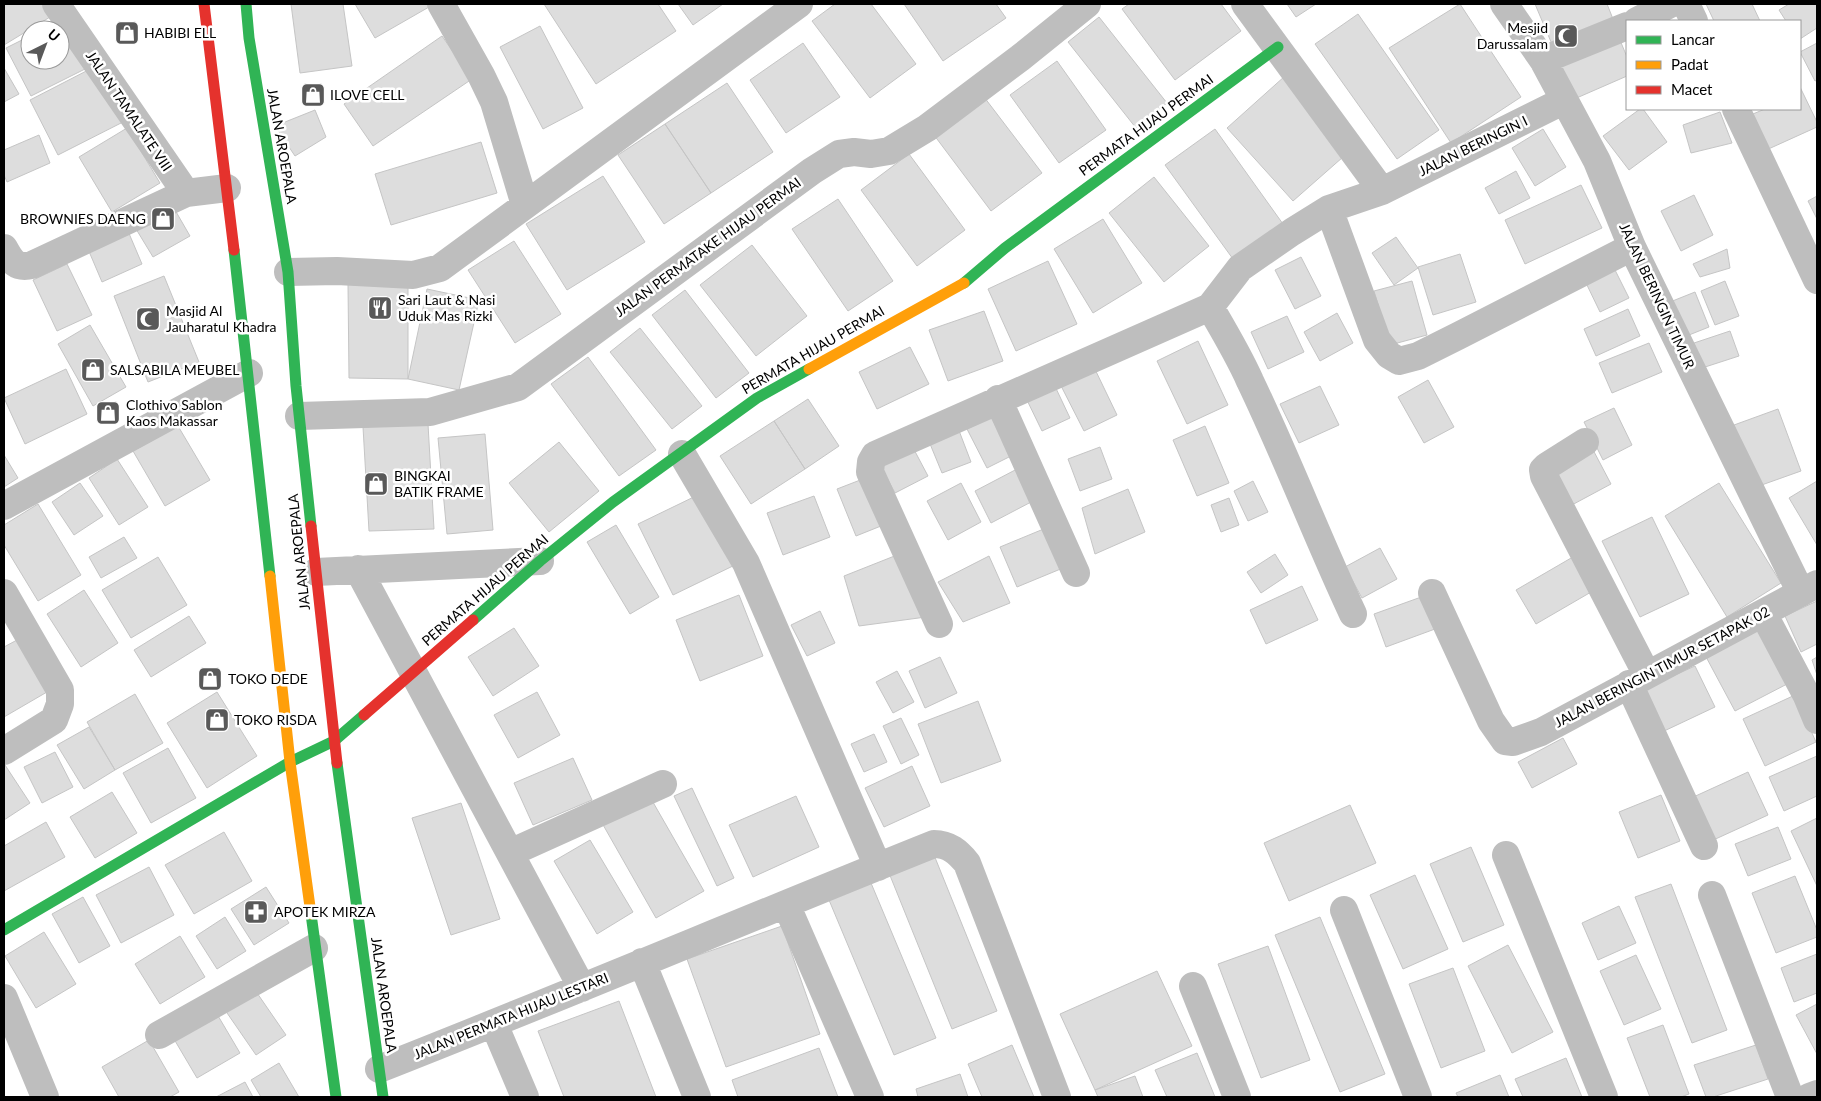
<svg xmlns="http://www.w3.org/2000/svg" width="1821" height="1101" font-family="Lato,sans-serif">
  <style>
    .building { fill: #ddd; stroke: #c5c5c5 }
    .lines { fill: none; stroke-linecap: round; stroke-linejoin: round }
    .street { stroke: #bebebe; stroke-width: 28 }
    .fast { stroke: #30b455; stroke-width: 11 }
    .slow { stroke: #ff9f0a; stroke-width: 11 }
    .jam { stroke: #e5322d; stroke-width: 11 }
    .labels { text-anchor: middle; stroke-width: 5; stroke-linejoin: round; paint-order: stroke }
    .poi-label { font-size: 14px; fill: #000; stroke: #fff; text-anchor: start }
    .street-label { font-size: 14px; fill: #000; stroke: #fff }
  </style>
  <rect width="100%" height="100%" fill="#fff"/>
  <!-- building -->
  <path class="building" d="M4,4h45l6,10 -51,31z
    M291,4h52l9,62 -52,7z
    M355,4h72l2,3 -54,31z
    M544,4h114l18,27 -80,53z
    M678,4h45l-30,21z
    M835,4h36l45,60 -46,34 -58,-77z
    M904,4h92l10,14 -63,43z
    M1129,4h92l20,27 -66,49 -53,-71z
    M1287,4h29l-20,13z
    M1460,4l61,93 -70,46 -62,-95z
    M1535,4h72l8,20 -61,25z
    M1706,4h46l8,17h-46z
    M1789,4h28v24l-17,11v-18h-14l-7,-11z
    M1358,14l81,116 -42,29 -82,-115z
    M1099,17l68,86 -31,25 -68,-86z
    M60,20l25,49 -54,27 -25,-48 24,-12v24h30v-30h-19z
    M540,26l43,82 -40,21 -43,-82z
    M1617,33l10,24v19l-55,24 -17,-41z
    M442,36l30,43 -99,67 -29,-42z
    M803,43l37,54 -54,36 -36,-53z
    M1817,43v37l-2,1 -15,-29z
    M1057,61l49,69 -47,33 -49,-68z
    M96,66l29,55 -67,34 -28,-55z
    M4,68l15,26 -15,8z
    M1285,76l66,74 -58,51 -66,-73z
    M727,83l46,69 -62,41 -46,-69z
    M1800,87l17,35v5l-53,24 -16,-35 17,-7h35z
    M981,93l61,80 -51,38 -60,-80z
    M1640,109h3l24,33 -38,28 -26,-34z
    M315,110l11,27 -31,19 -20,-30z
    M1720,112l12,31 -41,10 -8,-28z
    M665,124l46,69 -47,31 -46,-69z
    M127,128l33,55 -48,29 -33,-55z
    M1215,129l68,95 -50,35 -68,-94z
    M1543,129l23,38 -31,19 -23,-38z
    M39,135l11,28 -43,19 -3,-7v-25z
    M481,142l16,51 -106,32 -16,-51z
    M909,154l56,76 -48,36 -56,-76z
    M1516,171l14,27 -31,16 -14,-26z
    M603,176l42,66 -78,48 -41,-66z
    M1154,177l55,69 -45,36 -55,-69z
    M1581,185l21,43 -77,36 -20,-44z
    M1694,195l19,40 -32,16 -20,-40z
    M1817,196v23l-9,-18z
    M838,199l55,82 -45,30 -56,-82z
    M171,203l19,33 -37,21 -20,-33z
    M1103,219l39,64 -49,30 -39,-64z
    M125,224l17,40 -40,18 -17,-40z
    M1396,237l22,31 -24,17 -22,-32z
    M514,241l47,73 -46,29 -47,-73z
    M752,245l55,71 -51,40 -56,-71z
    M1727,249l3,19 -30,9 -7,-13z
    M1460,254l16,48 -43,13 -15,-48z
    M1301,257l20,39 -26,13 -20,-39z
    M1048,261l29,63 -61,27 -28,-62z
    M67,264l25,51 -35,16 -24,-51z
    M1615,270l14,28 -29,14 -14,-29z
    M164,276l35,86 -51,20 -34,-86z
    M1412,281l15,54 -37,10 -16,-54z
    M1725,281l14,35 -24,9 -14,-34z
    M348,284h60v95l-59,-1z
    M427,289l52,11 -20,90 -51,-11z
    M685,290l64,83 -33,25 -64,-83z
    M1695,292l14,35 -30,12 -14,-35z
    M1628,309l12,27 -44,20 -12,-27z
    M984,311l19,50 -55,20 -19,-51z
    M1337,313l16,30 -33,18 -16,-29z
    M1287,316l17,36 -36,17 -17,-37z
    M90,325l36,62 -33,19 -35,-62z
    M640,328l62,78 -30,23 -62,-77z
    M1730,331l9,25 -37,12 -8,-25z
    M1198,341l30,64 -41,19 -30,-63z
    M1649,343l13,29 -50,21 -13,-30z
    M910,347l19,37 -52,25 -18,-37z
    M588,357l68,93 -37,26 -68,-92z
    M1091,361l26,54 -33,16 -27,-53z
    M66,369l21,45 -62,30 -21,-46z
    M1052,380l18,38 -28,13 -18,-37z
    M1428,380l26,47 -30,16 -26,-46z
    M1320,386l19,39 -40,18 -19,-39z
    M808,399l31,47 -34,23 -31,-48z
    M1614,408l18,37 -29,15 -19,-38z
    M1778,409l23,62 -45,16 -22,-62z
    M991,417l20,39 -24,12 -20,-39z
    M774,421l31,48 -54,35 -31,-48z
    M428,424l6,105 -65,2 -6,-104z
    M178,426l32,54 -45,26 -32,-55z
    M1205,426l24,57 -32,13 -24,-56z
    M958,428l13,34 -29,11 -14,-34z
    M485,434l8,96 -46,4 -9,-96z
    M559,442l40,49 -50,41 -40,-49z
    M910,442l18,34 -33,17 -18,-34z
    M1591,446l20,38 -41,22 -21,-38z
    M1100,447l12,32 -32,12 -12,-32z
    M4,455l14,23 -14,9z
    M117,459l31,48 -29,18 -30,-47z
    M1017,469l16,32 -42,22 -16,-32z
    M868,477l18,47 -30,12 -19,-47z
    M1253,481l15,31 -20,9 -14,-30z
    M1817,481v64l-28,-47z
    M80,483l23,33 -29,19 -22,-33z
    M961,483l20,39 -33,18 -21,-39z
    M1719,483l62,100 -54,34 -62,-101z
    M1128,489l17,43 -50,22 -13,-46z
    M702,493l35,71 -64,31 -35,-71z
    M814,496l16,41 -47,18 -16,-42z
    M1229,498l10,27 -18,7 -10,-27z
    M38,504l43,71 -43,26 -34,-56v-20z
    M1652,517l37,77 -49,23 -38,-76z
    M616,525l43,72 -29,17 -43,-72z
    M1046,528l17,40 -46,19 -17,-40z
    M124,537l13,21 -36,20 -12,-21z
    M1380,548l17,31 -35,19 -17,-31z
    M1275,554l13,21 -27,18 -14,-21z
    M1578,554l20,34 -62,36 -20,-34z
    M897,555l29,62 -67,9 -15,-50z
    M989,556l21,47 -47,19 -25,-40z
    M158,557l29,48 -56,33 -29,-48z
    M1302,586l16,34 -52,24 -16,-34z
    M84,590l34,53 -37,24 -34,-53z
    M739,595l24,61 -63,25 -24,-61z
    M1424,596l11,33 -49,18 -12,-33z
    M1817,601v43l-16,8 -16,-36z
    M820,611l15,32 -28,13 -16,-31z
    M189,616l17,27 -55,34 -17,-27z
    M1759,627l30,56 -54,28 -30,-56z
    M514,628l25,38 -46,30 -25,-39z
    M17,640l30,52 -43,25v-70z
    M940,657l17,36 -32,15 -16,-37z
    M1817,657v18l-5,-15z
    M1695,666l20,41 -53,25 -20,-42z
    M897,671l17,31 -21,11 -17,-31z
    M217,692l40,64 -50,32 -40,-65z
    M537,692l23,43 -42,23 -24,-43z
    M135,694l28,49 -48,27 -28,-48z
    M1795,695l21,47 -51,24 -22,-47z
    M978,701l23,60 -60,22 -23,-59z
    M901,718l18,37 -18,9 -18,-38z
    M89,727l26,43 -31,19 -27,-44z
    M874,734l13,28 -23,10 -13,-28z
    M1563,738l14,26 -45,24 -14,-26z
    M168,748l28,50 -45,25 -28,-50z
    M55,752l18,35 -31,16 -18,-36z
    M1817,756v40l-33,15 -15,-34z
    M573,758l19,42 -59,25 -19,-42z
    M5,765l25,38 -26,17v-54z
    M912,766l18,40 -46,21 -19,-39z
    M1748,772l20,43 -59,27 -20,-43z
    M692,788l42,90 -17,8 -43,-90z
    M112,792l25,41 -42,25 -25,-41z
    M1661,795l19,46 -42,17 -19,-46z
    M796,796l23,51 -66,30 -24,-52z
    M650,797l54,94 -48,27 -54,-95z
    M461,803l39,116 -49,16 -39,-117z
    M1350,805l26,58 -87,38 -25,-58z
    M1817,818v68l-26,-55z
    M46,822l19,35 -61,34v-45z
    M1778,827l13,32 -43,17 -13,-32z
    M224,832l28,49 -58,33 -29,-49z
    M590,840l43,72 -36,22 -43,-73z
    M1471,847l33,78 -41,17 -33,-78z
    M934,855l63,156 -45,18 -63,-156z
    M149,867l25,48 -53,28 -25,-48z
    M1415,875l33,74 -45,20 -33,-74z
    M1795,876l22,54v7l-41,16 -24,-60z
    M871,883l65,155 -42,17 -65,-155z
    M1671,884l56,146 -35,13 -57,-146z
    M266,887l23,36 -35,22 -23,-36z
    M83,897l27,49 -31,17 -27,-49z
    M1619,906l17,37 -38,17 -16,-37z
    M225,917l21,34 -29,18 -21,-33z
    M1320,917l65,157 -45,18 -65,-157z
    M782,926l38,108 -94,33 -39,-108z
    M44,932l32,52 -40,24 -31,-52z
    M180,936l25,41 -45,27 -25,-40z
    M1508,945l45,87 -41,21 -44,-87z
    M1268,946l42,114 -49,18 -43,-114z
    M1817,954v39l-23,9 -13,-34z
    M1636,955l25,54 -37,16 -24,-54z
    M1453,968l32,83 -44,17 -32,-84z
    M1157,971l35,75 -97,44 -35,-76z
    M255,990l31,45 -30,20 -31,-45z
    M619,1001l37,96h-92l-26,-66z
    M1817,1004v50l-21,-39z
    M214,1009l26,44 -43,25 -26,-44z
    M1663,1025l26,69 -8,3h-31l-23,-59z
    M149,1040l30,52 -9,5h-51l-17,-30z
    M1012,1045l22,52h-52l-14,-33z
    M1756,1045l12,34 -55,18h-7l-12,-32z
    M819,1048l19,49h-100l-6,-17z
    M1197,1053l18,44h-48l-12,-27z
    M1566,1058l16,39h-59l-8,-18z
    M279,1063l20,34h-38l-10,-17z
    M960,1074l8,23h-50l-2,-8z
    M1500,1075l9,22h-51l-2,-4z
    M1135,1076l8,21h-45l-3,-7z
    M245,1082l8,15h-37z"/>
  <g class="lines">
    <!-- street -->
    <path class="street" d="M56,4l130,189 41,-5
      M441,4l40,71 13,27 31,103
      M1245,4l137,187
      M1504,4l39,56 54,101 35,86 169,346
      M1686,4l8,17
      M1637,21l33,-17
      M1543,60l84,-34
      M1736,109l81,171
      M1329,209l48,131 12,15 10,6 19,-5 40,-20 174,-89
      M4,248c7,13 12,21 28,17l154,-72
      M288,272l49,-1 76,4 27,-7 359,-264
      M1210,307c14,24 29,49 40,74 37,77 67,156 103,233
      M998,399l78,174
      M299,416l131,-4 88,-25 294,-216 27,-17 15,-2 17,2 18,-3 38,-23 93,-70 67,-54
      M1585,442l-38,24 -4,4 1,6 103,199
      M682,454l64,109 132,304
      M4,506l245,-133
      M358,569l224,419
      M316,572l224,-11
      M4,593l56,97v14l-6,16 -50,31
      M1432,593l59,128 14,20 8,1 28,-10 276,-148
      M1763,613l44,83 10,24
      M939,624l-69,-152 1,-10 4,-7 335,-148 30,-39 52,-36 37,-23 53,-18 181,-90
      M1629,684l75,162
      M510,853l153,-69
      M1506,855l98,242
      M1712,895l78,202
      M786,904l84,193
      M1344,910l74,187
      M642,962l55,135
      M1193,986l44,111
      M4,998l41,99
      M494,1024l31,73
      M159,1035l155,-87
      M379,1069c186,-73 370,-151 555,-225 15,0 24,8 33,19l90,234
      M1809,1097l8,-3"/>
    <!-- fast -->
    <path class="fast" d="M246,4l3,34 39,234 8,114 15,140
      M234,250l36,326
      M964,283l41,-35 273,-201
      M473,620l67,-59 73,-59 144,-104 52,-29
      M337,763l46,334
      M311,914l25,183
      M4,930l286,-168 44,-21 30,-26"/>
    <!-- slow -->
    <path class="slow" d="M809,369l155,-86
      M270,576l20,186 21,152"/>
    <!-- jam -->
    <path class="jam" d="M204,4l30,246
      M311,526l26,237
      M364,715l109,-95"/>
  </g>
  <!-- icons -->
  <defs>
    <symbol id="shop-square" viewBox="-11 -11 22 22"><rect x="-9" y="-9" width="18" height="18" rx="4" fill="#595959" stroke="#fff"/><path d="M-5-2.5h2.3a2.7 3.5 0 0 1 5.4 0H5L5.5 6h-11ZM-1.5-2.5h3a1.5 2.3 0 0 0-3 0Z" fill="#fff"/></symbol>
    <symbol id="mosque-square" viewBox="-11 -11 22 22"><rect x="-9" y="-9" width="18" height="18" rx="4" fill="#595959" stroke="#fff"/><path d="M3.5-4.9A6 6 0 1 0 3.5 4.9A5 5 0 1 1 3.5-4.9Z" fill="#fff"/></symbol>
    <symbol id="restaurant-square" viewBox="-11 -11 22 22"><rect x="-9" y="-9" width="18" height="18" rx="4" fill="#595959" stroke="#fff"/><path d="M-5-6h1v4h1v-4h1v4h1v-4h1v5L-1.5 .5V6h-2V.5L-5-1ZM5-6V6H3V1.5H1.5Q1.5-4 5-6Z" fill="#fff"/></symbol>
    <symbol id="pharmacy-square" viewBox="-11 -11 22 22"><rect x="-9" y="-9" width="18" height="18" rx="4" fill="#595959" stroke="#fff"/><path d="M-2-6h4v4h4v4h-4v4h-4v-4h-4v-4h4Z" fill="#fff"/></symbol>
  </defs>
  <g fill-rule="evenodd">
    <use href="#shop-square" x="113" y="19" width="28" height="28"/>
    <use href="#mosque-square" x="1552" y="22" width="28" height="28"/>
    <use href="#shop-square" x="299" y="81" width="28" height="28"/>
    <use href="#shop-square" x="149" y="205" width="28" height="28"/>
    <use href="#restaurant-square" x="366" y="294" width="28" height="28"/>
    <use href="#mosque-square" x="134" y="305" width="28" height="28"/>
    <use href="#shop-square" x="79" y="356" width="28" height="28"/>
    <use href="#shop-square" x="94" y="399" width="28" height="28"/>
    <use href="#shop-square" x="362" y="470" width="28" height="28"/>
    <use href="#shop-square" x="196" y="665" width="28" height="28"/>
    <use href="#shop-square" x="203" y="706" width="28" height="28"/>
    <use href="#pharmacy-square" x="242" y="898" width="28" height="28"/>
  </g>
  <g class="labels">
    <!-- poi labels -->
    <g class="poi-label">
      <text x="1548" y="33" text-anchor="end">Mesjid<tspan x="1548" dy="16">Darussalam</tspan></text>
      <text x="144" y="38">HABIBI ELL</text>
      <text x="330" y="100">ILOVE CELL</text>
      <text x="146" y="224" text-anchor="end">BROWNIES DAENG</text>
      <text x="398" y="305">Sari Laut &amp; Nasi<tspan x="398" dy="16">Uduk Mas Rizki</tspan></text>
      <text x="166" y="316">Masjid Al<tspan x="166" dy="16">Jauharatul Khadra</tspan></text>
      <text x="110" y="375">SALSABILA MEUBEL</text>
      <text x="126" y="410">Clothivo Sablon<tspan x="126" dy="16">Kaos Makassar</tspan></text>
      <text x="394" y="481">BINGKAI<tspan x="394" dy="16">BATIK FRAME</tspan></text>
      <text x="228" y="684">TOKO DEDE</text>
      <text x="234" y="725">TOKO RISDA</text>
      <text x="274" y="917">APOTEK MIRZA</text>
    </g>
    <!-- street labels -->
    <g class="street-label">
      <text transform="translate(129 111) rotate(56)" y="5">JALAN TAMALATE VIII</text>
      <text transform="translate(1146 125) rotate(-36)" y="5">PERMATA HIJAU PERMAI</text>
      <text transform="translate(282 146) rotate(80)" y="5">JALAN AROEPALA</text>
      <text transform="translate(1473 146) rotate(-26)" y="5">JALAN BERINGIN I</text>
      <text transform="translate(708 247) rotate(-36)" y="5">JALAN PERMATAKE HIJAU PERMAI</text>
      <text transform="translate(1657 296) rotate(65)" y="5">JALAN BERINGIN TIMUR</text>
      <text transform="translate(813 350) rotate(-30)" y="5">PERMATA HIJAU PERMAI</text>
      <text transform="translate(299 552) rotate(-96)" y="5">JALAN AROEPALA</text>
      <text transform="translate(485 590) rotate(-41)" y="5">PERMATA HIJAU PERMAI</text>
      <text transform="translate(1662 667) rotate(-28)" y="5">JALAN BERINGIN TIMUR SETAPAK 02</text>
      <text transform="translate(384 995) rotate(82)" y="5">JALAN AROEPALA</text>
      <text transform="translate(511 1016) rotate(-22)" y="5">JALAN PERMATA HIJAU LESTARI</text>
    </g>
  </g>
  <!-- border -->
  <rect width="1821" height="1101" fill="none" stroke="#000000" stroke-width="10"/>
  <!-- legend -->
  <rect x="1626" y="20" width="175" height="90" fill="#ffffff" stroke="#999999"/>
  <rect x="1636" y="36" width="25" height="8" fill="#30b455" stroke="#999999"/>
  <text x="1671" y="45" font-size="15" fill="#000000">Lancar</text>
  <rect x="1636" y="61" width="25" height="8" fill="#ff9f0a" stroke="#999999"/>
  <text x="1671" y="70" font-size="15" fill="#000000">Padat</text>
  <rect x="1636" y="86" width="25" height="8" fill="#e5322d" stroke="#999999"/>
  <text x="1671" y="95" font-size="15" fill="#000000">Macet</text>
  <!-- north arrow -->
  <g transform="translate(45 45) rotate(42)"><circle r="24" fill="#ffffff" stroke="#999999"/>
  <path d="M0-4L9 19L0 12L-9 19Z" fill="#595959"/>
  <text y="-8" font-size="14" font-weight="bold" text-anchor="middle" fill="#000000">U</text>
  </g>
</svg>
